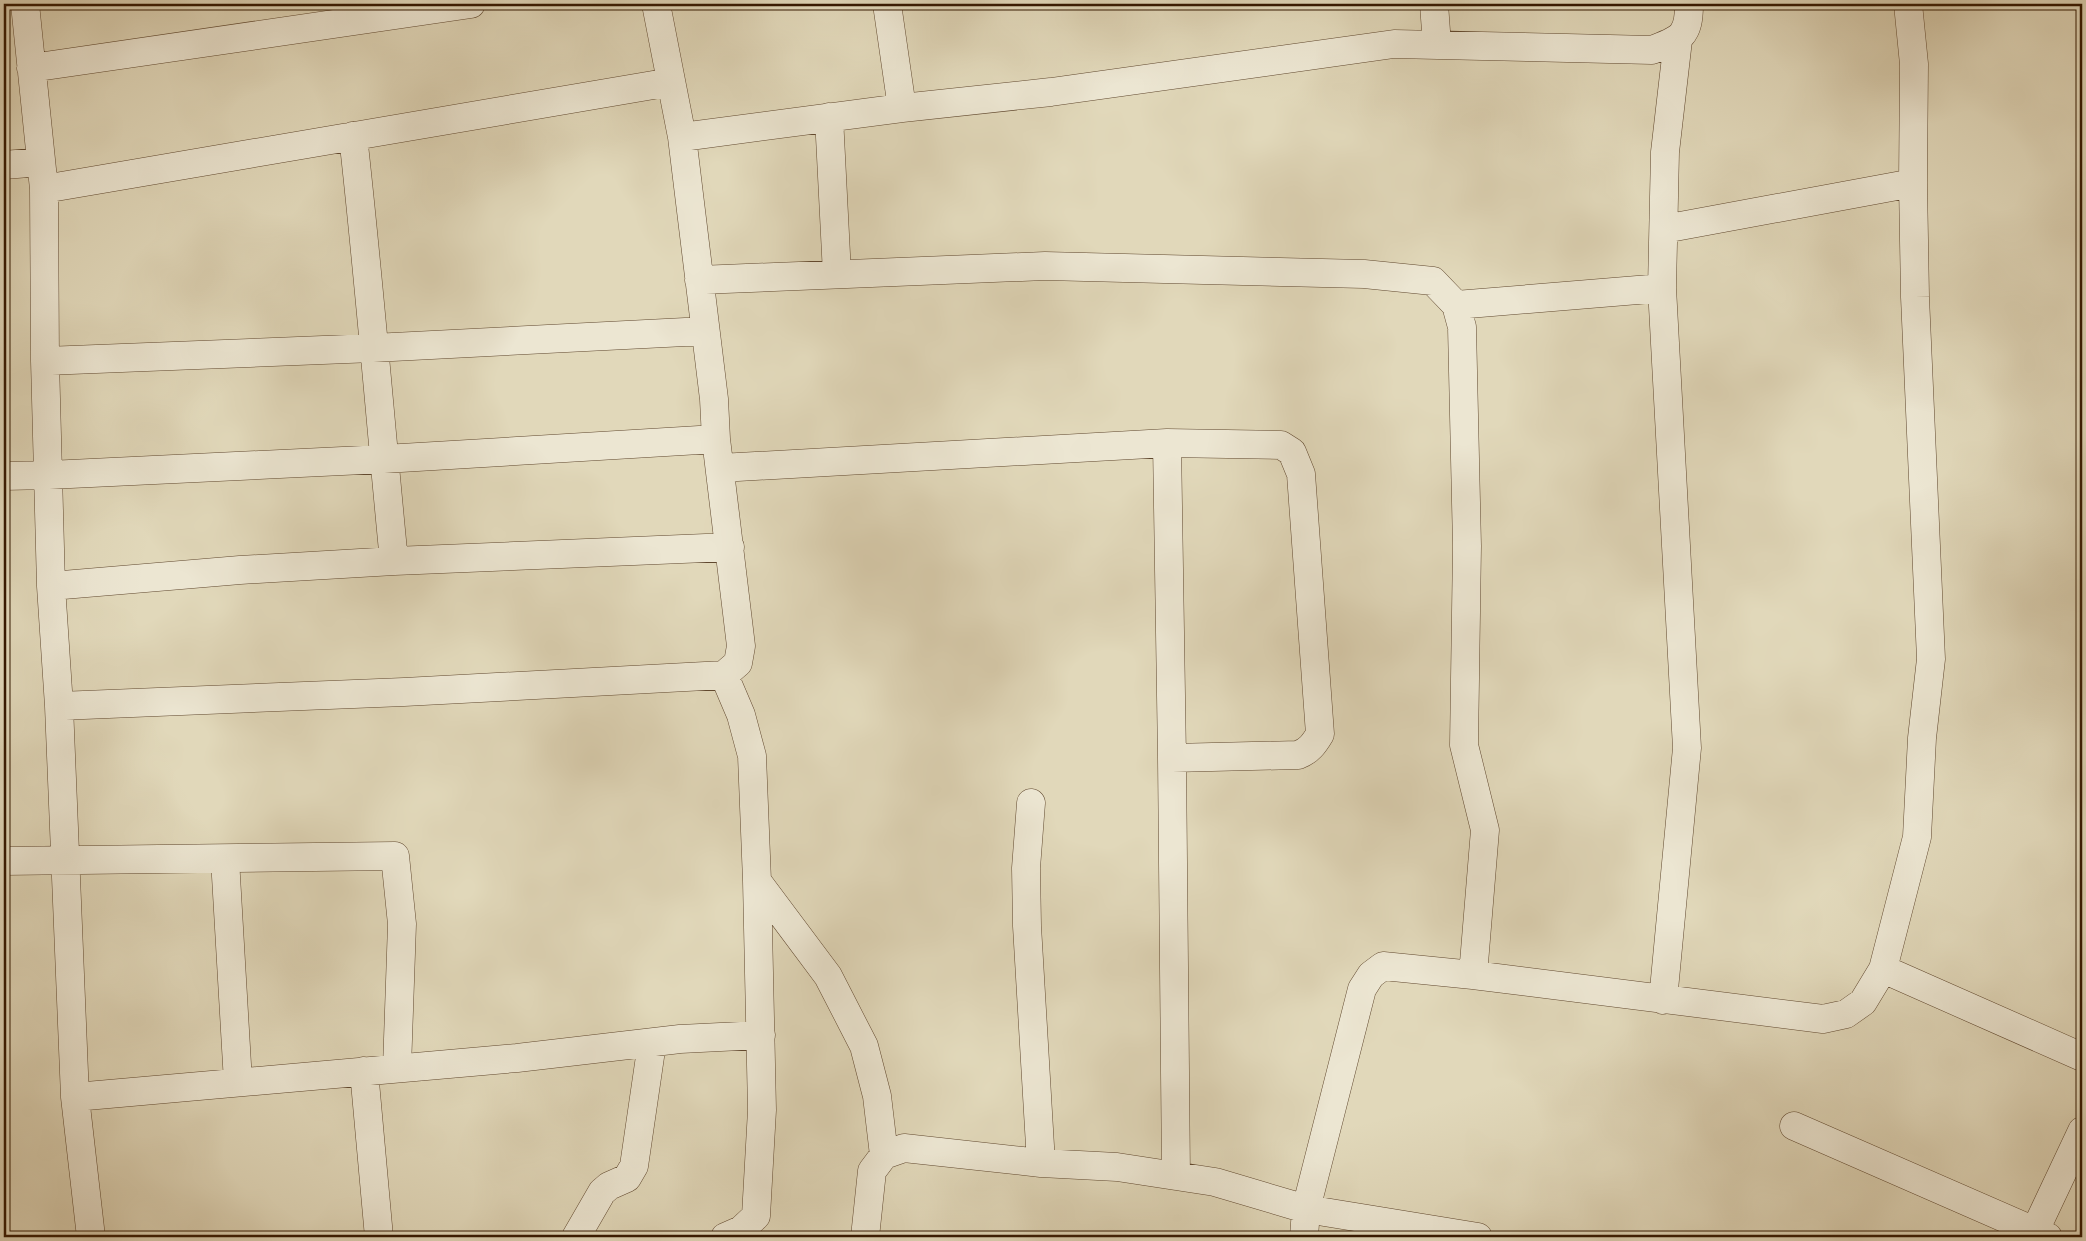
<svg xmlns="http://www.w3.org/2000/svg" width="2086" height="1241" font-family="'EB Garamond',serif">
  <style>
    .lines { fill: none; stroke-linecap: round; stroke-linejoin: round }
    .minor-casing { stroke: #60482f; stroke-width: 29 }
    .minor { stroke: #ece6d2; stroke-width: 28 }
  </style>
  <rect width="100%" height="100%" fill="#e1d8ba"/>
  <filter id="stains"><feTurbulence type="fractalNoise" baseFrequency=".004" numOctaves="4"/><feColorMatrix values="0 0 0 0 .2 0 0 0 0 .09 0 0 0 0 .02 0 0 0 .5 -.17"/></filter>
  <radialGradient id="worn" r=".72"><stop offset=".6" stop-color="#630" stop-opacity="0"/><stop offset="1" stop-color="#630" stop-opacity=".3"/></radialGradient>
  <g class="lines">
    <defs>
      <path id="minor" d="M25,4l19,185 1,172 6,225 8,120 16,391 16,140
        M887,4l15,104
        M1434,4l3,41
        M31,68l440,-64
        M829,117l8,157
        M353,136c16,142 27,283 41,425
        M682,137l220,-29 149,-16 343,-48 258,6c29,-11 37,-14 37,-46
        M4,165l37,-3
        M44,189l627,-107
        M1664,229l249,-46
        M699,280l346,-14 319,8 69,7 23,24 6,22 5,219 -3,199 21,85 -12,145
        M1456,305l206,-17
        M45,361l328,-13 332,-17
        M1167,443l5,315 4,418
        M720,468l447,-25 114,2 11,7 9,22 19,260c-6,10 -11,17 -22,21l-126,3
        M4,476l45,-1 335,-16 332,-20
        M51,586l189,-16 154,-9 336,-14
        M724,675l17,40 11,41 5,125 5,229 -6,106 -15,14 -16,7
        M59,706l345,-14 320,-17 14,-12 3,-17 -25,-207 -2,-40 -32,-262 -26,-133
        M1031,803l-5,65 1,58 14,237
        M225,859l13,223
        M4,861l391,-5 7,68 -5,144
        M757,881l71,95 36,70 13,50 7,59
        M1883,969l199,88
        M1663,1000l24,-252 -25,-460 3,-136 13,-112
        M364,1071l15,166
        M75,1097l442,-39 163,-19 81,-4
        M1794,1126l254,111
        M576,1237l26,-45 7,-6 18,-8 7,-12 18,-123
        M865,1237l7,-66 12,-16 20,-7 137,15 76,4 98,15 91,27 172,28
        M1304,1237l2,-28 56,-220 9,-14 12,-9 90,9 350,44 23,-5 17,-12 20,-33 34,-132 5,-99 9,-79 -16,-362 -2,-114 1,-119 -6,-60
        M2032,1237l50,-106"/>
    </defs>
    <!-- minor casing -->
    <use href="#minor" class="minor-casing"/>
    <!-- minor -->
    <use href="#minor" class="minor"/>
  </g>
  <!-- margin -->
  <rect width="2086" height="1241" fill="none" stroke="#e1d8ba" stroke-width="20"/>
  <rect x="5" y="5" width="2076" height="1231" fill="none" stroke="#351801" stroke-width="2.5"/>
  <rect x="10" y="10" width="2066" height="1221" fill="none" stroke="#351801"/>
  <rect width="100%" height="100%" filter="url(#stains)"/>
  <rect width="100%" height="100%" fill="url(#worn)"/>
</svg>
